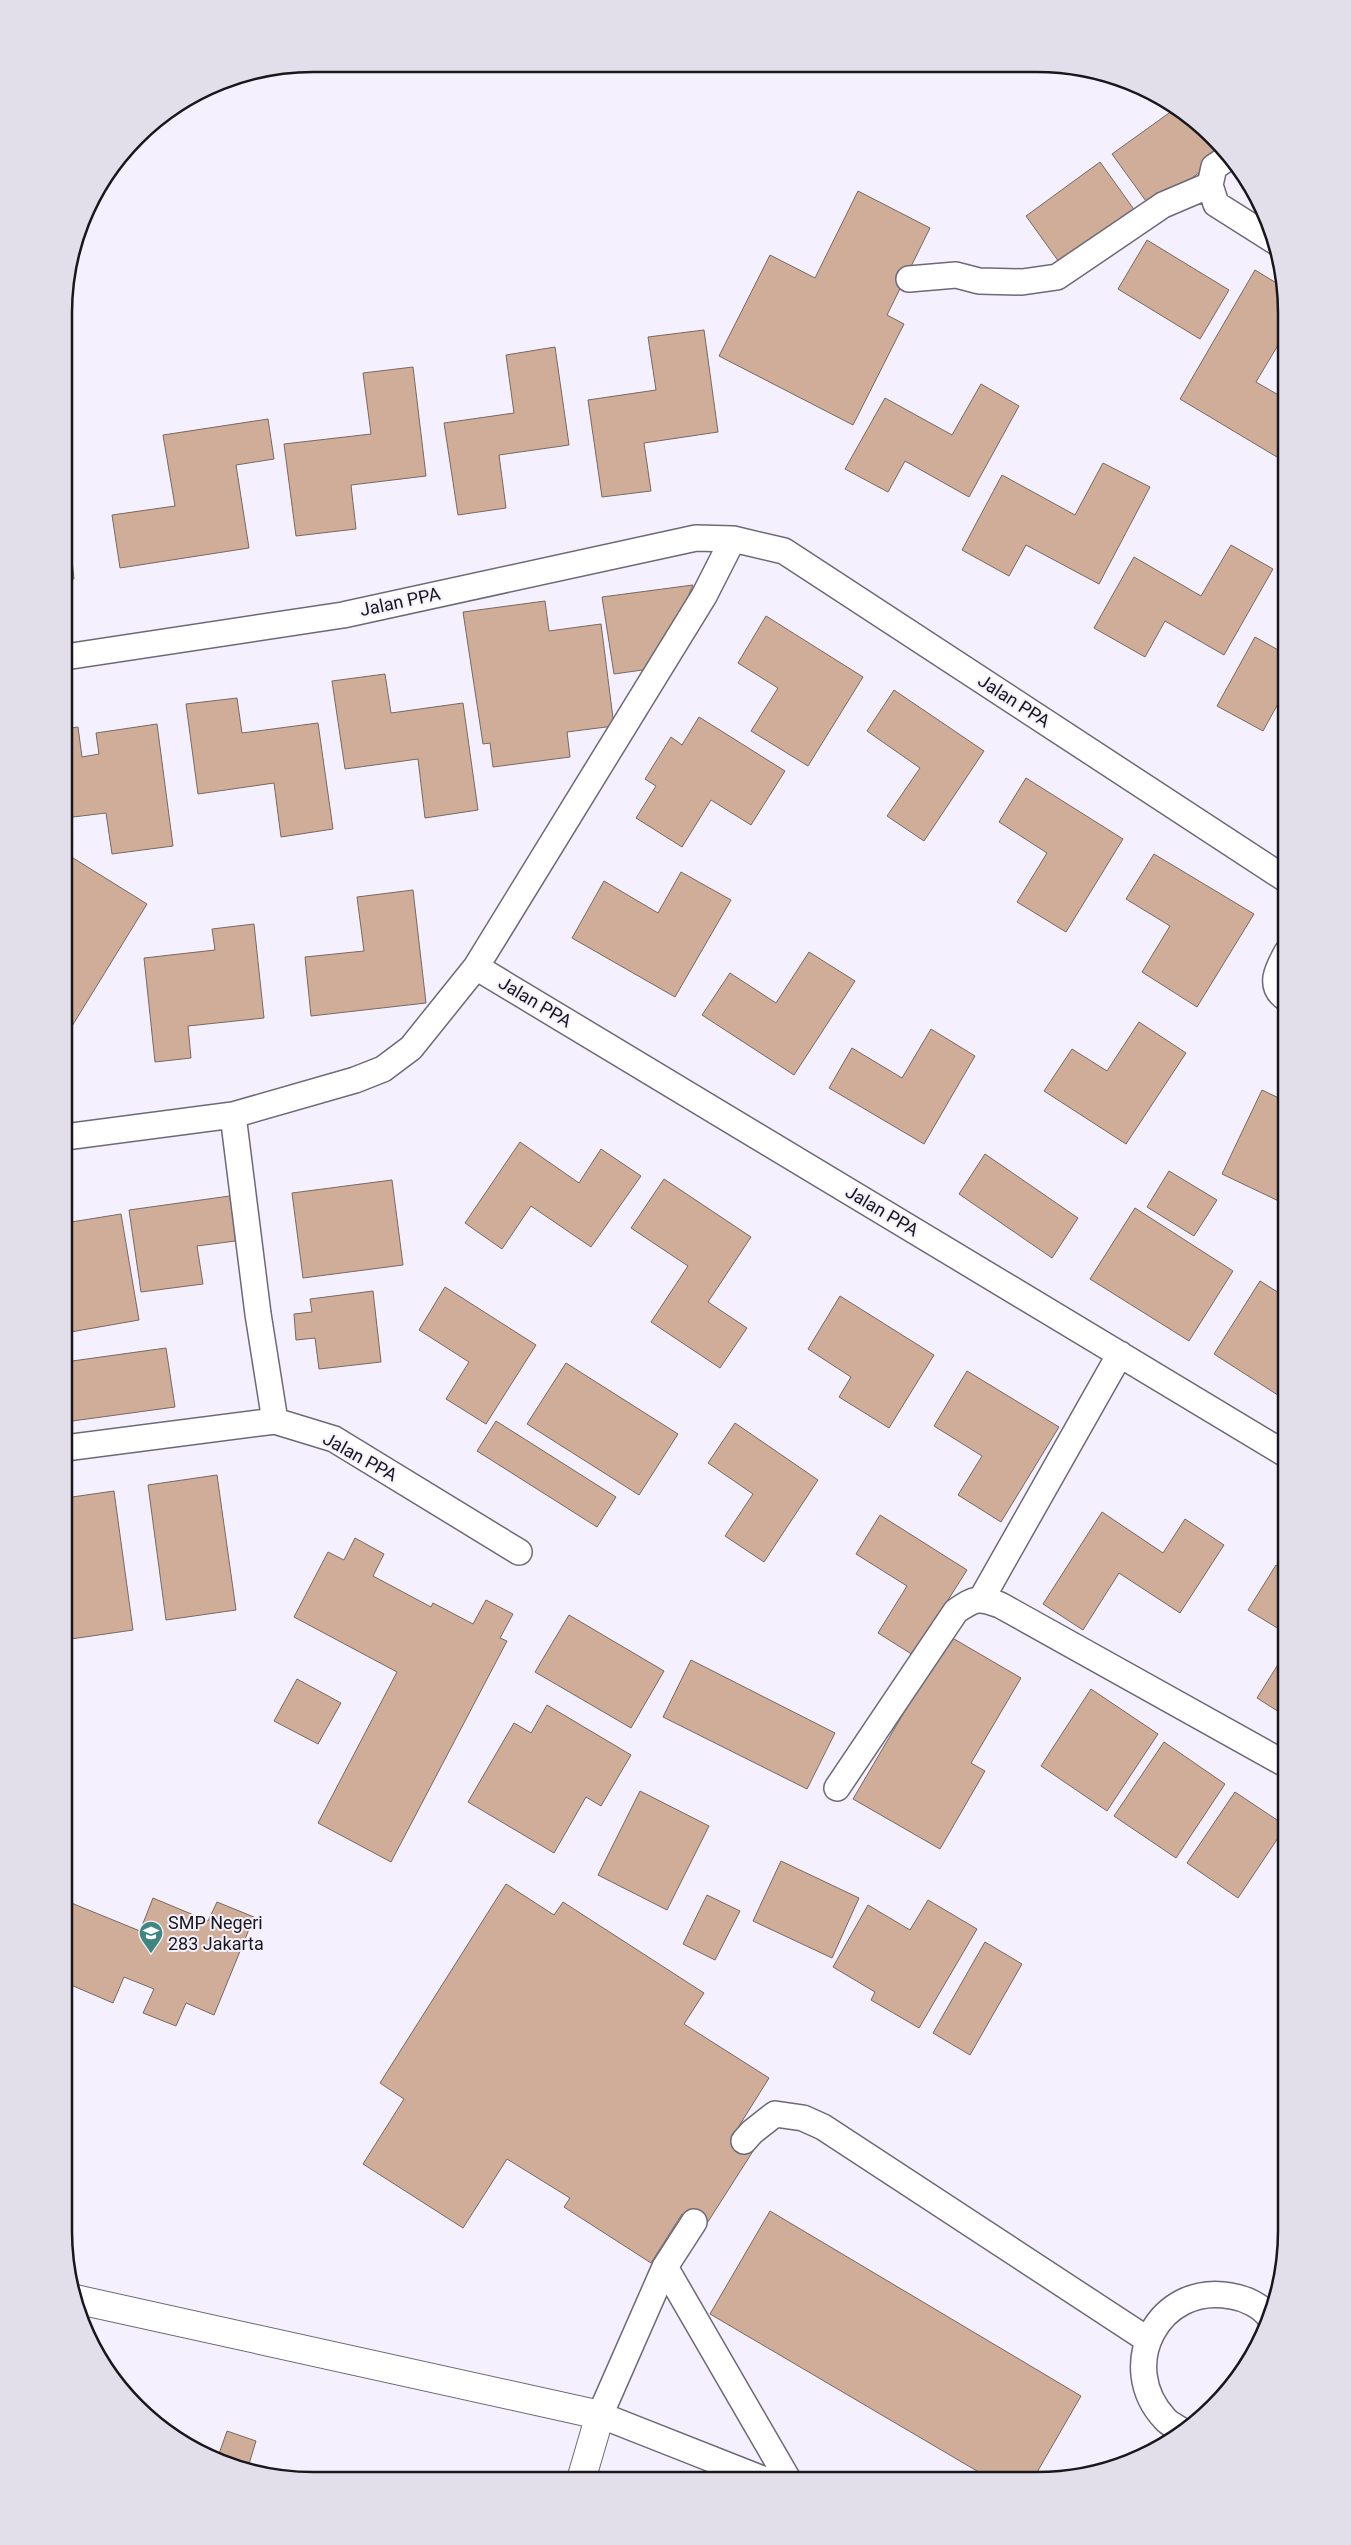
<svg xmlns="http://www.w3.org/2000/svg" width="1351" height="2545" font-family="Roboto,sans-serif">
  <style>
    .building { fill: #d0ad99; stroke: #776960 }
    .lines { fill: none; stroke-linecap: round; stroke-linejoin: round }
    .service-casing { stroke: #6d6977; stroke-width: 28 }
    .minor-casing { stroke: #6d6977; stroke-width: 30 }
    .service { stroke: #fff; stroke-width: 25 }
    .minor { stroke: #fff; stroke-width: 28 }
    .labels { text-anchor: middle; stroke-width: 4; stroke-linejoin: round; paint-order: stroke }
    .street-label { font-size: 18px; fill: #18171c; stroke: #f4f0fd }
    .poi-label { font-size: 18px; fill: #18171c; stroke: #f4f0fd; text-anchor: start }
    .rim { fill: none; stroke: #18171c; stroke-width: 2.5 }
  </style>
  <rect width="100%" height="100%" fill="#f4f0fd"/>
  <!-- building -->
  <path class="building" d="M1176,108l26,18 24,27 -75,55 -39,-54z
    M1100,162l38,53 -74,54 -38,-53z
    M858,191l72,37 -43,87 17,9 -51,101 -134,-69 51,-101 45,23z
    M1147,240l82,50 -29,49 -82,-50z
    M1255,270l28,17 4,43 -31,52 31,18v63l-107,-64z
    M704,330l14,102 -74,11 7,48 -49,6 -14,-97 68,-10 -8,-53z
    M555,347l14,98 -70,10 7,53 -48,7 -14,-92 70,-10 -8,-58z
    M413,367l13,109 -75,9 5,44 -60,7 -12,-92 87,-10 -8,-61z
    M981,384l38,22 -50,91 -64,-36 -17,31 -43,-23 40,-71 67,37z
    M268,419l6,40 -38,6 13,83 -129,20 -8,-53 63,-9 -12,-71z
    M1103,463l47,24 -51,97 -73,-39 -17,31 -47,-26 40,-75 73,40z
    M66,522h2l6,57 -8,1z
    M1231,545l42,24 -49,86 -59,-34 -20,36 -51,-29 40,-71 67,39z
    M693,585l-36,83 -43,6 -12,-77z
    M545,601l4,30 52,-7 13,102 -47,6 3,25 -77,10 -3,-24 -7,1 -20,-132z
    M766,616l97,61 -55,89 -57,-35 27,-43 -40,-25z
    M1255,637l32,18v49l-7,-4 -17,31 -46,-25z
    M385,674l6,39 72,-10 15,107 -53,8 -7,-59 -73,10 -13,-88z
    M894,690l90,61 -60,90 -37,-25 33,-48 -53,-37z
    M237,698l5,35 76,-10 15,106 -52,8 -7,-54 -76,11 -12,-90z
    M699,717l86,54 -34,54 -40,-25 -29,47 -46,-29 20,-32 -11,-7 26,-42 11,8z
    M157,724l16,122 -61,8 -6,-41 -41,5v-89l13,-2 4,30 17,-3 -3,-21z
    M1026,778l97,61 -57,93 -49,-30 30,-49 -48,-31z
    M65,853l82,51 -78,127 -4,-2z
    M1154,854l100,60 -57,93 -55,-35 28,-46 -44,-27z
    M681,872l50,28 -56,97 -103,-59 32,-57 54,32z
    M413,890l13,113 -115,13 -6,-59 59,-6 -7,-54z
    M254,924l10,94 -76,8 3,32 -36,4 -11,-104 71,-8 -3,-21z
    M809,952l46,29 -61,94 -92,-60 28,-42 46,30z
    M1139,1022l47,31 -60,91 -82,-53 28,-42 35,22z
    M931,1029l44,27 -51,88 -95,-56 23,-40 50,30z
    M1262,1090l25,12v103l-65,-31z
    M520,1142l59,41 22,-34 40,27 -50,71 -60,-41 -29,43 -37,-26z
    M985,1154l93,64 -26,40 -93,-64z
    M1169,1171l48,29 -23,36 -47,-29z
    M664,1179l87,58 -43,65 39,26 -27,40 -69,-46 37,-56 -57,-38z
    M392,1180l11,85 -100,13 -11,-85z
    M237,1195l6,45 -46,6 6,38 -62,8 -12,-82z
    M1135,1208l98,63 -44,70 -99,-62z
    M121,1214l18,106 -74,13v-110z
    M1260,1281l27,17v103l-73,-47z
    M445,1287l91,58 -50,79 -40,-25 23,-37 -50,-32z
    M373,1291l8,71 -62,7 -4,-31 -19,2 -2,-26 18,-2 -2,-13z
    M840,1296l94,59 -45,73 -50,-31 12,-20 -43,-28z
    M166,1348l9,59 -110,15v-60z
    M566,1363l112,71 -39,61 -112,-71z
    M967,1371l92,56 -58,95 -43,-27 24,-39 -48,-30z
    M496,1421l120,76 -19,30 -120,-76z
    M735,1423l83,57 -54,82 -39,-26 28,-42 -45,-31z
    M217,1475l19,135 -70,10 -18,-135z
    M114,1491l19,139 -69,10 1,-142z
    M1102,1512l61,41 22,-34 39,26 -44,68 -61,-40 -36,57 -40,-26z
    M880,1515l87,55 -54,85 -35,-22 29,-47 -51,-32z
    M355,1538l29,16 -11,22 58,31 2,-4 40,21 13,-24 27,14 -13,24 7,3 -116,221 -73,-39 79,-151 -103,-55 34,-65 16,8z
    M1276,1565l11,7v62l-39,-24z
    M569,1615l95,56 -33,57 -96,-56z
    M949,1636l72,42 -50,85 14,8 -45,78 -87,-50z
    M1287,1650v67l-30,-19z
    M691,1660l144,73 -28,56 -144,-72z
    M297,1679l44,24 -23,41 -44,-23z
    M1091,1689l67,45 -51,77 -66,-45z
    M547,1705l84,50 -30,51 -15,-9 -32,56 -86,-51 46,-79 17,10z
    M1164,1742l61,42 -49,74 -62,-42z
    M640,1791l69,35 -42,84 -69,-35z
    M1235,1792l51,34 -48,72 -51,-35z
    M781,1861l78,37 -27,60 -79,-37z
    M506,1884l48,31 9,-13 141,91 -20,31 85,54 -35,56 21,14 -51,80 -22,-14 -31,49 -87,-56 6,-9 -63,-39 -44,69 -100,-64 41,-65 -24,-16z
    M707,1895l33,16 -25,49 -32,-16z
    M153,1898l55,23 9,-19 37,15 -40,98 -28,-12 -10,23 -33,-13 11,-24 -30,-12 -11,26 -49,-21v-82l76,31z
    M928,1900l49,29 -58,99 -48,-28 4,-8 -42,-25 35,-62 42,25z
    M985,1942l37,22 -52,91 -37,-22z
    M770,2211l311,185 -49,85h-38l-284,-167z
    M227,2431l29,10 -7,23 -30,-10z"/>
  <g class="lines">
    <defs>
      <path id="service" d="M1229,157l-15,10 -4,18 6,19 60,38
        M909,279l47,-4 23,6 43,1 35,-5 106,-72 47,-20
        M65,657l278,-42 353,-77 37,1 51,12 503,329
        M476,967l811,488
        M1287,999c-20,-13 -9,-31 0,-47
        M233,1115l25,199 17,107
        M65,1137l168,-22 122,-35 28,-11 28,-21 65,-81 228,-371 29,-57
        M65,1448l210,-27 59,18 185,113
        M982,1598l138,-244
        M837,1788l119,-177c19,-13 22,-14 44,-6l287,160
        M744,2141l8,-9 23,-18 28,4 20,9 325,213
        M694,2222l-29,45 -65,148 165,65
        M665,2267l124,214
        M1184,2432c-6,-4 -15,-8 -19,-13 -50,-53 -6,-137 66,-123 14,2 31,10 39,22"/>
      <path id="minor" d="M75,2299l525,116 -19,65"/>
    </defs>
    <!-- service casing -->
    <use href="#service" class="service-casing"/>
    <!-- minor casing -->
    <use href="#minor" class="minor-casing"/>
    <!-- service -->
    <use href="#service" class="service"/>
    <!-- minor -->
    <use href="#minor" class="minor"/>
  </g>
  <!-- icons -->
  <defs>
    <symbol id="school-pin" viewBox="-11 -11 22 30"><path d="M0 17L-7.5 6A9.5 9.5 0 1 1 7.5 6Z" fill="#3f867e" stroke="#f4f0fd"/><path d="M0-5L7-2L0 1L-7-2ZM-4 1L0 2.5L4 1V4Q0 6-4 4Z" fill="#fff"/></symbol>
  </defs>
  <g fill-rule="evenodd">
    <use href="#school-pin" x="137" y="1919" width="28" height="38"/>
  </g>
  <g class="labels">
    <!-- street labels -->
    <g class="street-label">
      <text transform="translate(400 602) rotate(-12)" y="6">Jalan PPA</text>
      <text transform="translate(1014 701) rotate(33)" y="6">Jalan PPA</text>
      <text transform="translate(535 1002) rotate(31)" y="6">Jalan PPA</text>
      <text transform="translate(882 1211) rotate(31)" y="6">Jalan PPA</text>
      <text transform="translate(360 1457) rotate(29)" y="6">Jalan PPA</text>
    </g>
    <!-- poi labels -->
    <g class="poi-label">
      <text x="168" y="1929">SMP Negeri<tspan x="168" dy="21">283 Jakarta</tspan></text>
    </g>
  </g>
  <!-- crop -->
  <path d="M0 0H1351V2545H0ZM313 72H1037A241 241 0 0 1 1278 313V2231A241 241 0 0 1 1037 2472H313A241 241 0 0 1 72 2231V313A241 241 0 0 1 313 72Z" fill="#e2dfeb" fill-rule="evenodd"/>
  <path class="rim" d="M313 72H1037A241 241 0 0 1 1278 313V2231A241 241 0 0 1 1037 2472H313A241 241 0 0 1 72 2231V313A241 241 0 0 1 313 72Z"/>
</svg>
